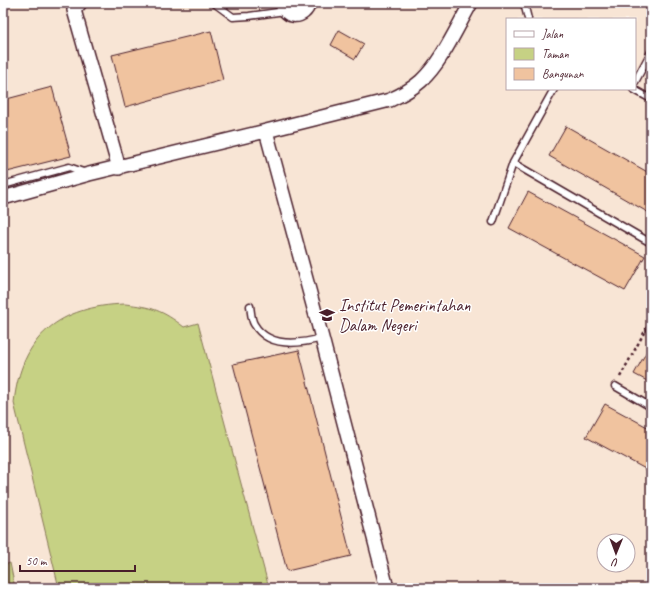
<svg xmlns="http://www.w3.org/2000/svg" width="654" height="591" font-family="Caveat,sans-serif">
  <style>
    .built { fill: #f8e5d5; fill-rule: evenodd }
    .green { fill: #c6d184; stroke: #887858 }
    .building { fill: #f0c39f; stroke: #4a1f2b }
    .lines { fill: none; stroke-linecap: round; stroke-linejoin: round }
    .service-casing { stroke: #4a1f2b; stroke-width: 9 }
    .minor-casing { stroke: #4a1f2b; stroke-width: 16 }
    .path { stroke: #4a1f2b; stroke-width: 2.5; stroke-dasharray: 3 3; stroke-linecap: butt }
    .service { stroke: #fff; stroke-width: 6 }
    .minor { stroke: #fff; stroke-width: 13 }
    .labels { text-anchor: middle; stroke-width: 3; stroke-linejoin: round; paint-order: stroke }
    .poi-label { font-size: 17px; fill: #4a1f2b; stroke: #fff; text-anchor: start }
  </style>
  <rect width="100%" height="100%" fill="#fcf3ec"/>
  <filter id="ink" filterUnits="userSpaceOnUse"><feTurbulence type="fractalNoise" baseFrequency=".025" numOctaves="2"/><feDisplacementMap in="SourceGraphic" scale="8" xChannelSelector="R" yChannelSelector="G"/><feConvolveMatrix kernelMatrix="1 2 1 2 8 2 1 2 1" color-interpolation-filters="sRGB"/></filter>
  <g filter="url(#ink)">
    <!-- built -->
    <path class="built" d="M3,3h648v585h-648zM507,19h128v70h-128zM604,541h24v24h-24z"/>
    <!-- green -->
    <path class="green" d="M125,304c27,3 37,6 59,23l14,-4 71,265h-210l-45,-185c7,-67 46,-97 111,-99z
      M10,563l5,25h-12v-23z"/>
    <!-- building -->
    <path class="building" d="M339,30l25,14 -9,15 -24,-14z
      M211,31l12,49 -98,27 -13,-52z
      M52,87l19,69 -68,17v-73z
      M566,126l85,48v40l-102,-58z
      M528,192l117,64 -20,35 -116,-63z
      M651,344v39l-17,-9z
      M299,350l52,206 -64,15 -54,-207z
      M605,404l46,25v43l-65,-35z"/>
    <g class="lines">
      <defs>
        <path id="service" d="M214,3l19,14 16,-1 36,-5
          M524,3l4,16
          M3,4l2,-1
          M635,82l16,-30
          M633,89l18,10
          M513,163l138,80
          M3,185l66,-18 17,6
          M493,222l20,-59 41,-74
          M250,306c1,5 1,13 4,18 14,24 46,20 68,14
          M615,386l36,21"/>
        <path id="minor" d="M80,3l-6,7 45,158
          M282,3c3,17 23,16 27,0
          M266,131l124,-31c11,-5 22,-11 31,-19 21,-19 36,-54 50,-78
          M3,198l86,-24 177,-43 56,207 65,250"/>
      </defs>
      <!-- service casing -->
      <use href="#service" class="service-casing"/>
      <!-- minor casing -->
      <use href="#minor" class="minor-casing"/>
      <!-- path -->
      <path class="path" d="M646,330l5,2
        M620,377l31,-57"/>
      <!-- service -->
      <use href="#service" class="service"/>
      <!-- minor -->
      <use href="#minor" class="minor"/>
    </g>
  </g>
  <!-- icons -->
  <defs>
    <symbol id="university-bare" viewBox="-9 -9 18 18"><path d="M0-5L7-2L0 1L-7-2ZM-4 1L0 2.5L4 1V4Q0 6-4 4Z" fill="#4a1f2b" stroke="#fff" stroke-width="2.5" paint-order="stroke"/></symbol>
  </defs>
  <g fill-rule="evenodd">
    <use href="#university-bare" x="316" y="304" width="22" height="22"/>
  </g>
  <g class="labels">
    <!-- poi labels -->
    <g class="poi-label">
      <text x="339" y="311">Institut Pemerintahan<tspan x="339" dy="20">Dalam Negeri</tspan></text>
    </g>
  </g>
  <!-- margin -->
  <rect width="654" height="591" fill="none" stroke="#fff" stroke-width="16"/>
  <rect x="8" y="8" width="638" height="575" fill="none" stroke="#4a1f2b" stroke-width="1.5" filter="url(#ink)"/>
  <!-- legend -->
  <rect x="506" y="18" width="130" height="72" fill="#ffffff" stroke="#b7a5aa"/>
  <rect x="514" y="31" width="20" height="6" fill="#ffffff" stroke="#b7a5aa"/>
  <text x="542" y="38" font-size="12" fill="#4a1f2b">Jalan</text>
  <rect x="514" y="48" width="20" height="12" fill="#c6d184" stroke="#b7a5aa"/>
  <text x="542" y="58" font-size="12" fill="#4a1f2b">Taman</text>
  <rect x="514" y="68" width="20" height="12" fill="#f0c39f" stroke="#b7a5aa"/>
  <text x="542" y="78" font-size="12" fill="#4a1f2b">Bangunan</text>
  <!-- north arrow -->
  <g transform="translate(616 553) rotate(181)"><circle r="19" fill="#ffffff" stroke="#b7a5aa"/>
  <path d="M0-3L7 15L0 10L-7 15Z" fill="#4a1f2b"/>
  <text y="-6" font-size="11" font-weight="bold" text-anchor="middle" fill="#4a1f2b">U</text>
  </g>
  <!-- scale -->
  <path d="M20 565v6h115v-6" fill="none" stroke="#4a1f2b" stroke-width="2"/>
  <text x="26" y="565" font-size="12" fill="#4a1f2b" stroke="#ffffff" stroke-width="3" paint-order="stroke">50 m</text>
</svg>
